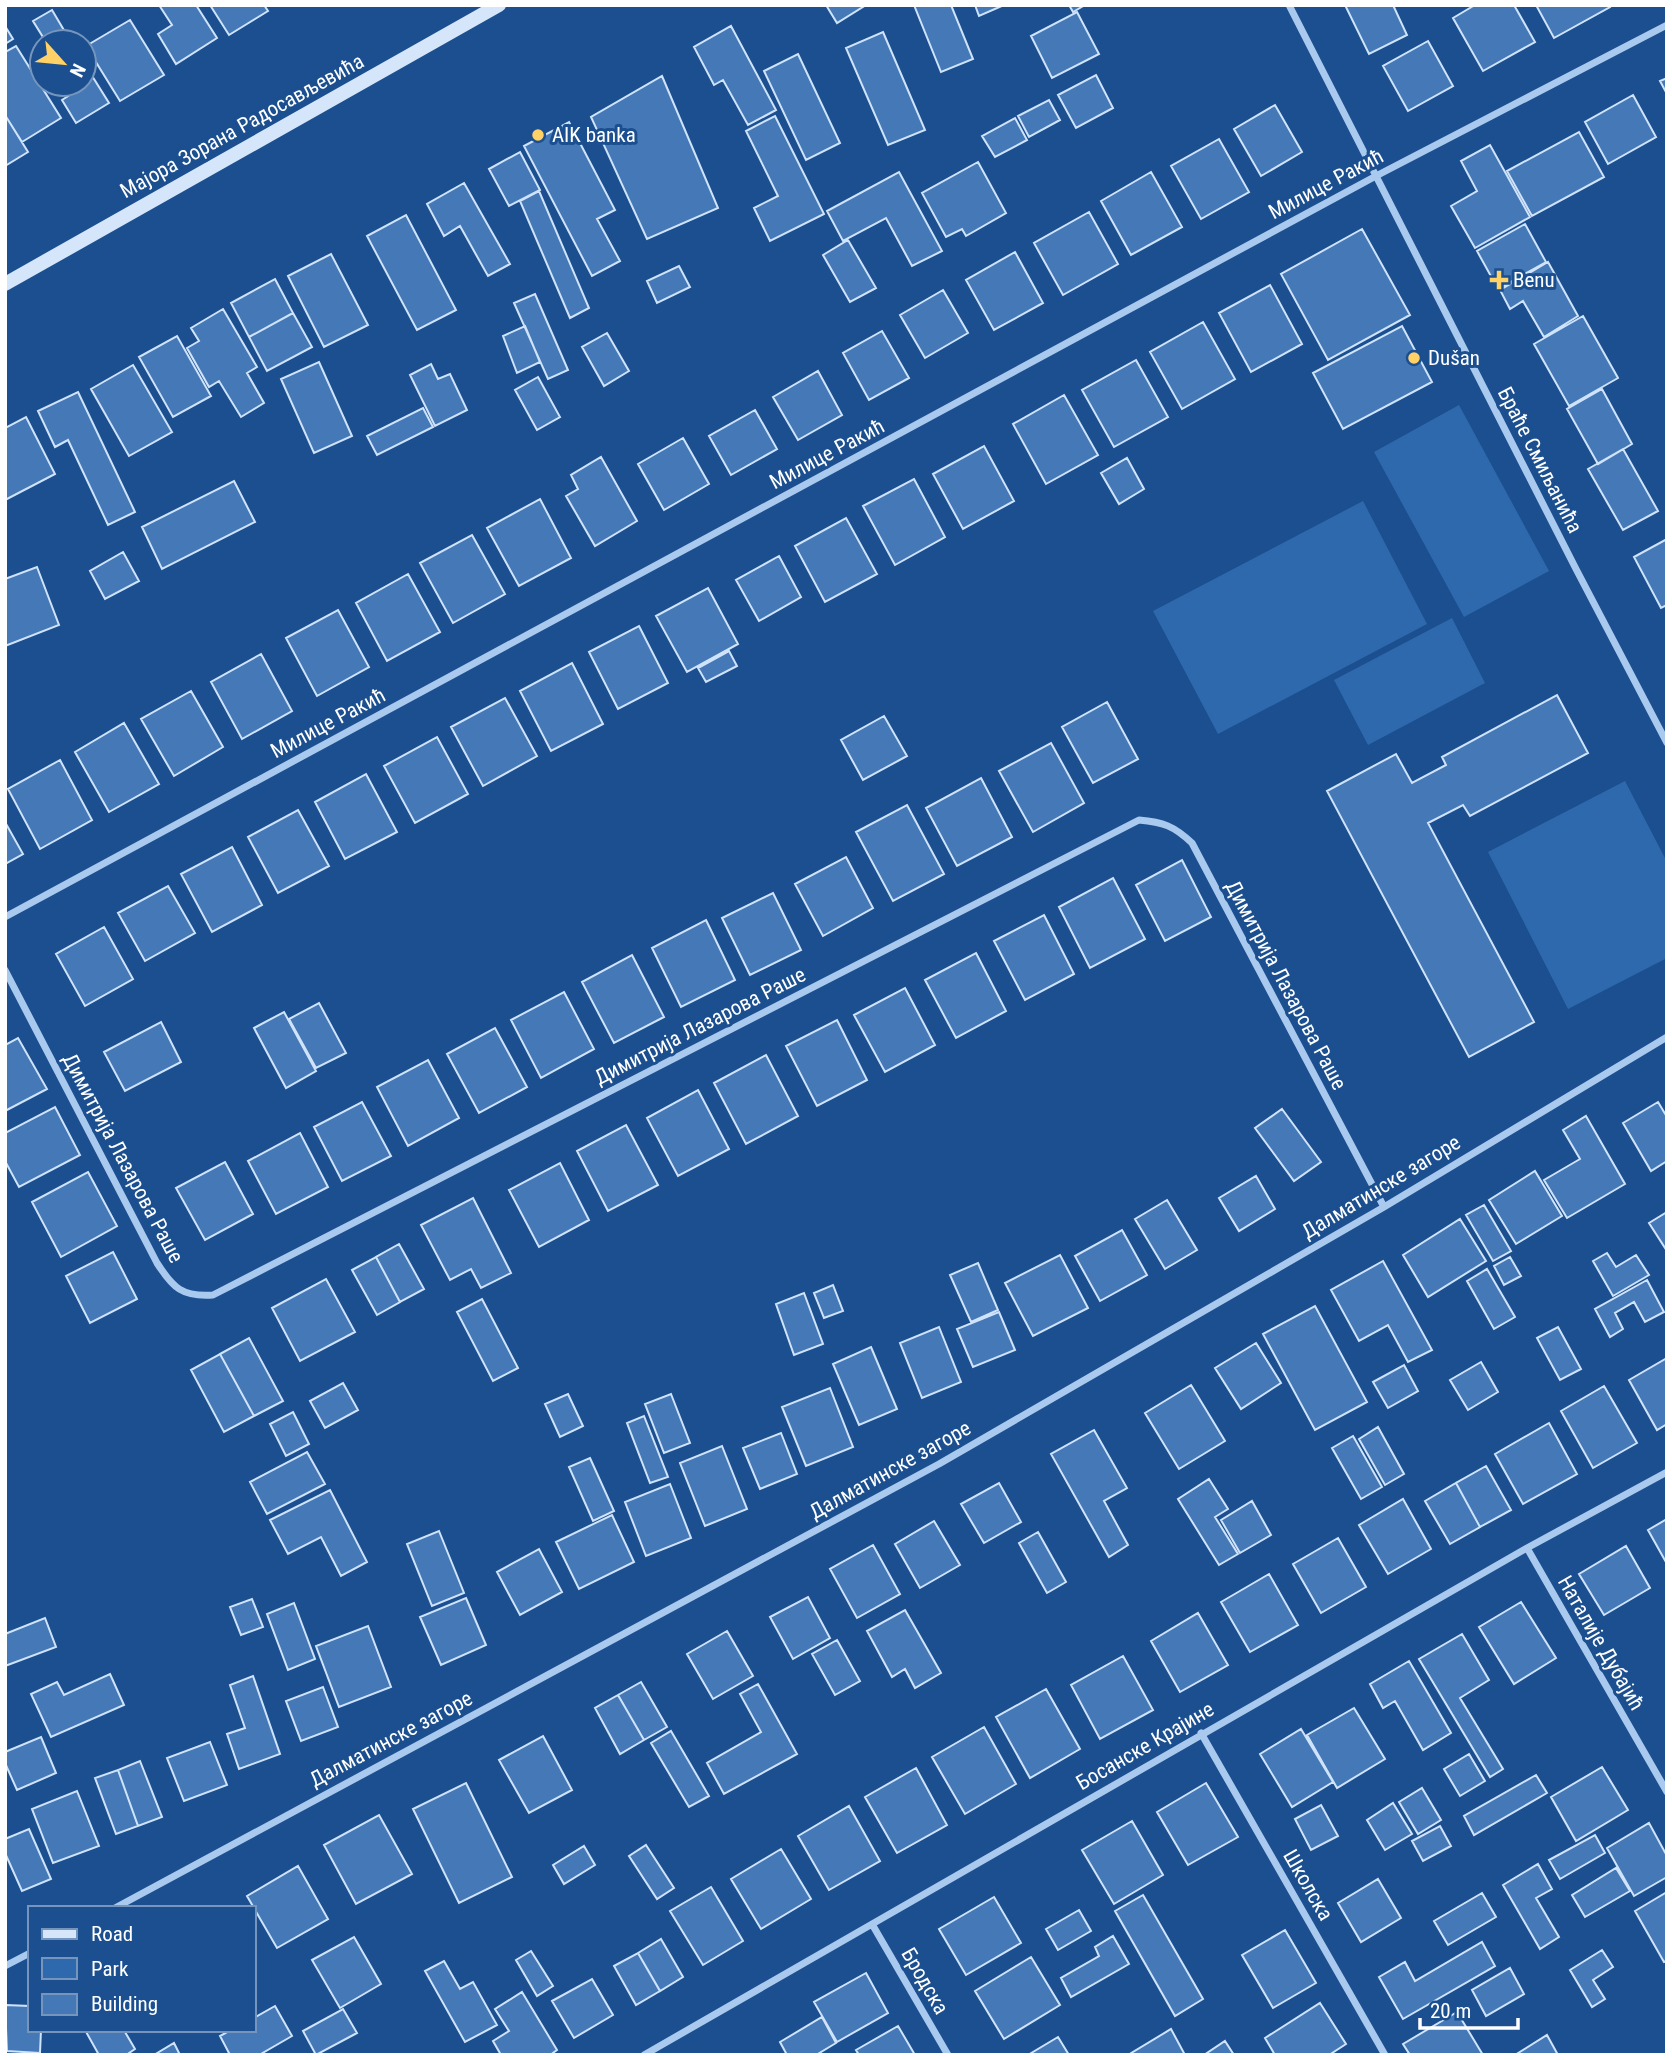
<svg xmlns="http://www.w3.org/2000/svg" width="1672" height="2060" font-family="'Roboto Condensed',sans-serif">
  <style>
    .green { fill: #2e69ad }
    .building { fill: #4478b7; stroke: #cfe3fa; stroke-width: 2 }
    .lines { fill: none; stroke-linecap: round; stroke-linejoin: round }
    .minor { stroke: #a9c9ee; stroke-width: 7 }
    .secondary { stroke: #d6e6fa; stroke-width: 14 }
    .poi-dot { fill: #ffd166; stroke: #1b4f8f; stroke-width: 2.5 }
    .labels { text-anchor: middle; stroke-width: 6; stroke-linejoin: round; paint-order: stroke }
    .street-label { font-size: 21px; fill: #fff; stroke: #1b4f8f }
    .poi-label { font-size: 21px; fill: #fff; stroke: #1b4f8f; text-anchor: start }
  </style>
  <rect width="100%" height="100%" fill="#1b4f8f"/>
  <!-- green -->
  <path class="green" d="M1459,405l90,166 -85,46 -90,-165z
    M1363,501l64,123 -209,110 -65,-123z
    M1452,618l33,65 -117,62 -34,-65z
    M1625,781l42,81v96l-99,51 -80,-157z"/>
  <!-- building -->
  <path class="building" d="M159,5h37l21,33 -41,26 -18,-30 14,-9z
    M210,5h54l4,6 -39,24z
    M826,5h40l-29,18z
    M914,5h37l22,54 -32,13z
    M975,5h29l-25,11z
    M1069,5h16l-12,7z
    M1345,5h48l14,30 -38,19z
    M1475,5h39l21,37 -52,29 -30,-53z
    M1536,5h73l1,2 -56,31z
    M52,10l19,32h-25l-13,-21z
    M1077,12l22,42 -47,24 -21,-42z
    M130,20l34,55 -44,26 -34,-55z
    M5,26l8,13 -8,5z
    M731,26l45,84 -28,15 -25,-45 -9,5 -20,-38z
    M883,32l42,98 -37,15 -42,-97z
    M1428,41l25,45 -45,25 -25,-45z
    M16,46l45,72 -39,24 -17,-27v-63z
    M798,54l42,89 -34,17 -42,-89z
    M84,63l25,40 -33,20 -14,-23 14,-9 -4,-7h12z
    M1096,75l17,33 -37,20 -18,-33z
    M662,76l56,132 -71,31 -56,-122z
    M1667,78v16l-7,-13z
    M1633,95l23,42 -48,27 -23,-42z
    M1049,100l11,20 -31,17 -11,-21z
    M1275,105l27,47 -41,24 -27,-47z
    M5,115l23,37 -23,14z
    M775,116l49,98 -54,27 -16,-33 24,-12 -32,-65z
    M1015,118l12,22 -32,17 -13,-21z
    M569,122l46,88 -18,9 23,42 -28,15 -68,-130z
    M1579,132l25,45 -72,39 -25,-45z
    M1219,139l30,53 -48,27 -30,-53z
    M1490,145l40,72 -55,31 -24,-42 26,-15 -16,-30z
    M520,152l20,38 -31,16 -20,-37z
    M978,162l28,51 -40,23 -4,-7 -16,8 -24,-44z
    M899,172l43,79 -30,15 -26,-48 -43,23 -16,-30z
    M1151,172l31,55 -51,28 -30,-54z
    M464,183l46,81 -22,12 -28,-50 -16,10 -17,-32z
    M539,191l50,117 -19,10 -50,-117z
    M1089,212l29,52 -55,31 -29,-52z
    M406,215l50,95 -39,20 -50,-94z
    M1525,224l21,38 -48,27 -21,-38z
    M1362,229l48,86 -82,45 -47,-86z
    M848,240l28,48 -26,14 -27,-47z
    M1015,252l28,51 -49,27 -28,-50z
    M331,254l37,71 -44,22 -36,-71z
    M1548,262l30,54 -34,21 -21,-36 -13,8 -10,-19z
    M679,266l11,21 -33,16 -10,-22z
    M275,279l18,34 -44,24 -18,-34z
    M1270,285l32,59 -51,28 -32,-59z
    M943,290l25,43 -43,25 -25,-43z
    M535,294l33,76 -20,9 -34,-76z
    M223,309l34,58 -10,6 17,30 -23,14 -22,-36 -10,6 -22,-39 12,-7 -8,-13z
    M293,313l19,34 -45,24 -18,-34z
    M1583,316l35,62 -49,28 -35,-62z
    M1203,322l32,57 -53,30 -32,-57z
    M525,326l15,36 -23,11 -14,-37z
    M1402,326l30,56 -89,47 -30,-56z
    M882,331l27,47 -40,22 -26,-47z
    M607,333l22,38 -25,15 -22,-39z
    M177,336l34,60 -38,21 -34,-60z
    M1136,360l32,57 -54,30 -32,-57z
    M319,362l33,74 -38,17 -33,-74z
    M431,364l7,15 12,-5 17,36 -32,16 -25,-51z
    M133,365l39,67 -43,24 -38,-67z
    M818,371l24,44 -44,25 -25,-43z
    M538,377l22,40 -23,13 -22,-40z
    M1602,389l30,55 -34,20 -31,-55z
    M78,392l57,120 -27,13 -40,-85 -13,7 -17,-36z
    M1064,395l34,60 -52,29 -33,-60z
    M423,408l10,19 -56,28 -10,-19z
    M755,410l22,39 -46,26 -22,-39z
    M26,417l29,57 -50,26v-72z
    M683,438l26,46 -45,26 -26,-46z
    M984,446l30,55 -51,28 -30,-55z
    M1623,449l35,62 -35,19 -35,-61z
    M601,457l36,64 -42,25 -29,-50 12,-7 -7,-14z
    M1127,458l17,31 -25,15 -18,-31z
    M914,479l31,58 -50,28 -32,-59z
    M234,481l21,41 -93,47 -20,-42z
    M540,499l31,59 -52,28 -32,-58z
    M846,518l31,56 -52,28 -30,-56z
    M472,535l33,59 -52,29 -33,-60z
    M1667,539v66l-6,3 -27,-51z
    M123,552l16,29 -34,18 -15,-28z
    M779,556l22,41 -42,24 -23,-41z
    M37,567l22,58 -54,21v-67z
    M408,574l32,58 -53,29 -31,-58z
    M708,588l30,56 -51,28 -31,-56z
    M338,610l31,57 -52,29 -31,-58z
    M639,626l29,57 -50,26 -29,-57z
    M729,651l8,15 -31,16 -8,-14z
    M261,654l31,57 -50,28 -31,-57z
    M572,663l31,61 -52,27 -31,-60z
    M191,691l32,56 -49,29 -33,-57z
    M1557,695l31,58 -118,63 -7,-11 -35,18 106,199 -65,35 -142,-266 69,-37 16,29 34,-18 -4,-8z
    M505,698l32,58 -54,30 -32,-59z
    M1107,702l31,57 -45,24 -31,-56z
    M884,716l23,40 -44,24 -22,-40z
    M124,723l35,61 -50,28 -34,-60z
    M437,737l31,57 -53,29 -31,-57z
    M1051,743l33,60 -51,29 -34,-61z
    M60,760l32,60 -52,29 -32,-60z
    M366,774l31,58 -52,27 -30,-57z
    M981,778l31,59 -55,29 -31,-58z
    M907,805l37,69 -51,27 -37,-69z
    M298,810l31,56 -51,27 -30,-56z
    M5,822l18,32 -18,10z
    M232,847l30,58 -50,27 -31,-58z
    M846,857l27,51 -50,28 -28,-52z
    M1182,860l29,57 -46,24 -29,-56z
    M1113,878l32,61 -55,29 -31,-61z
    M168,886l27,47 -50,28 -27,-48z
    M773,893l28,57 -51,25 -28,-57z
    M1044,915l30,59 -49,26 -31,-59z
    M706,920l29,60 -54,27 -29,-59z
    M104,927l29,52 -48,27 -29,-52z
    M976,953l30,58 -50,27 -31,-58z
    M632,955l32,62 -50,26 -32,-61z
    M905,988l30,57 -50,27 -31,-57z
    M564,992l30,57 -53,29 -30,-58z
    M319,1003l27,50 -30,15 -27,-49z
    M284,1012l32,59 -30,17 -32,-60z
    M837,1020l30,60 -50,26 -31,-60z
    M161,1022l20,40 -56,29 -21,-39z
    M495,1028l32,59 -48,26 -32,-59z
    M18,1038l29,51 -42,22v-66z
    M766,1055l32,61 -52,28 -32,-61z
    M428,1060l31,58 -51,28 -31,-59z
    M698,1090l31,59 -51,27 -31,-58z
    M362,1102l29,54 -49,25 -28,-54z
    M1658,1102l9,15v44l-16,10 -28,-48z
    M55,1107l25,48 -61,32 -14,-26v-28z
    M1282,1109l39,53 -27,19 -39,-53z
    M1586,1116l39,68 -58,34 -23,-38 36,-21 -17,-29z
    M626,1125l32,60 -50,26 -31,-60z
    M300,1133l28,54 -52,27 -28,-53z
    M225,1162l28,52 -48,26 -29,-52z
    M560,1163l29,57 -50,27 -30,-57z
    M1535,1171l27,45 -46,28 -27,-44z
    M88,1172l29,54 -56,31 -29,-55z
    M1256,1176l19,33 -36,22 -20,-33z
    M473,1198l38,75 -30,15 -10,-19 -21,11 -29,-55z
    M1167,1200l30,50 -32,19 -30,-50z
    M1484,1205l27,46 -18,10 -27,-46z
    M1667,1212v39l-18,-28z
    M1460,1219l26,42 -58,36 -25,-42z
    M1122,1230l25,45 -47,26 -25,-45z
    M399,1244l25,45 -24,13 -24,-45z
    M113,1252l24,47 -47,24 -24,-47z
    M1607,1253l9,14 20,-12 13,20 -36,21 -20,-35z
    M1060,1255l28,53 -55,28 -28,-53z
    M376,1257l24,45 -23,13 -25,-45z
    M1510,1257l11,19 -17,9 -10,-19z
    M1383,1261l49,89 -24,12 -20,-37 -29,16 -28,-51z
    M978,1263l20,47 -27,12 -21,-47z
    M1487,1269l28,48 -21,12 -27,-48z
    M326,1279l29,53 -55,29 -28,-53z
    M1647,1280l17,32 -19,10 -11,-20 -19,11 8,16 -13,8 -15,-28z
    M833,1285l10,26 -19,7 -10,-25z
    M804,1293l19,51 -29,11 -18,-51z
    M482,1299l36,69 -25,13 -36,-69z
    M1315,1306l52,96 -52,28 -52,-96z
    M999,1312l16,38 -42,17 -16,-38z
    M939,1327l22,55 -39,16 -22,-55z
    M1558,1327l23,42 -21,11 -23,-42z
    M249,1338l34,63 -29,15 -34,-62z
    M1256,1343l25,40 -40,26 -26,-41z
    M871,1347l26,62 -38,16 -26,-61z
    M220,1354l34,62 -30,16 -33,-62z
    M1667,1358v66l-10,6 -28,-50z
    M1481,1362l17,30 -30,18 -18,-30z
    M1404,1365l14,26 -30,17 -15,-26z
    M343,1383l15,27 -33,18 -15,-27z
    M1191,1385l34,56 -46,28 -34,-56z
    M1604,1386l33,57 -44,25 -32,-57z
    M830,1388l23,59 -47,19 -24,-59z
    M568,1394l15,32 -23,11 -15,-33z
    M671,1394l19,49 -26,10 -19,-49z
    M293,1412l16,32 -23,12 -16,-32z
    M644,1416l24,61 -18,6 -23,-60z
    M1549,1423l28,51 -54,30 -28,-50z
    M1378,1427l26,47 -19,11 -26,-46z
    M1094,1430l33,58 -23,13 24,44 -19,12 -58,-103z
    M781,1433l16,41 -37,15 -17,-41z
    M1353,1436l29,51 -21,12 -29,-51z
    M722,1446l25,63 -42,17 -25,-63z
    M307,1452l18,32 -58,30 -17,-32z
    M590,1458l24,53 -21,10 -24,-54z
    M1486,1466l25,44 -31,17 -24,-44z
    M1209,1479l19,30 -13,8 23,37 -19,11 -41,-66z
    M999,1483l22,39 -37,21 -23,-39z
    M1456,1483l24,44 -30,17 -25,-43z
    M670,1484l21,54 -45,18 -21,-54z
    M330,1490l37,72 -26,14 -20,-39 -33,17 -18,-34z
    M1403,1499l28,50 -43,25 -29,-49z
    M1252,1501l19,34 -31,18 -19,-33z
    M612,1515l22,47 -55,27 -23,-47z
    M1667,1519v45l-19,-34z
    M934,1521l26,44 -40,23 -25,-44z
    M439,1531l25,62 -32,13 -25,-62z
    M1038,1532l28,50 -19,11 -28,-50z
    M1338,1538l28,49 -45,26 -28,-49z
    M873,1545l27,49 -43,24 -27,-49z
    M1626,1546l24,42 -46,27 -25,-41z
    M539,1549l23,43 -42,23 -23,-43z
    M1269,1574l29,51 -48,27 -29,-50z
    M808,1597l22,41 -37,21 -23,-42z
    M466,1598l20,47 -45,20 -21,-48z
    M252,1599l11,28 -22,8 -11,-28z
    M1521,1602l35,56 -42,26 -35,-57z
    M294,1603l21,56 -27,11 -21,-56z
    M905,1610l36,63 -26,15 -10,-19 -13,8 -25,-46z
    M1198,1613l30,52 -48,27 -29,-51z
    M45,1618l11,29 -51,19v-32z
    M368,1626l23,61 -52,20 -23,-61z
    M727,1631l26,45 -40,23 -26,-45z
    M1462,1634l27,46 -29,18 43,71 -13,8 -71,-118z
    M837,1640l23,41 -25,14 -23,-41z
    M1123,1656l30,54 -53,29 -29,-54z
    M1409,1661l42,72 -28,17 -28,-49 -12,7 -13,-24z
    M110,1674l14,31 -73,32 -20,-43 26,-12 7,13z
    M253,1676l27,78 -41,15 -12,-35 18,-6 -15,-43z
    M641,1682l26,45 -23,13 -26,-45z
    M758,1684l39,70 -73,40 -17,-31 54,-31 -21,-38z
    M323,1687l15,40 -37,14 -15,-40z
    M1046,1689l34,60 -50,29 -34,-61z
    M618,1695l26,45 -24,14 -25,-46z
    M1354,1708l31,51 -48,29 -30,-53z
    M984,1727l32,57 -51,30 -33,-57z
    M1301,1729l32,53 -41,25 -32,-53z
    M671,1731l38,65 -20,11 -38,-64z
    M543,1736l29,54 -43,23 -30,-53z
    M41,1737l15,36 -39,17 -12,-27v-11z
    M210,1742l17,43 -43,16 -17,-43z
    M1469,1754l16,27 -25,15 -16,-27z
    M140,1761l22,56 -24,9 -20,-56z
    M1602,1767l26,43 -52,31 -25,-44z
    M916,1768l31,57 -50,28 -32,-56z
    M118,1770l20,56 -22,8 -21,-56z
    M1536,1775l11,18 -73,42 -10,-19z
    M466,1783l46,94 -53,26 -46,-94z
    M1206,1783l32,54 -50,28 -31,-53z
    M1422,1788l19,32 -23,14 -19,-32z
    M77,1791l22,55 -46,17 -21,-54z
    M1393,1803l19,31 -27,16 -18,-30z
    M1321,1805l17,31 -27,14 -16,-31z
    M849,1806l31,55 -51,29 -31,-54z
    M379,1815l33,59 -56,30 -32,-59z
    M1132,1821l31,54 -49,29 -32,-54z
    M1649,1823l18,33v21l-33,19 -27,-48z
    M1440,1826l11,20 -28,15 -11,-20z
    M29,1829l22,50 -29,12 -17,-38v-14z
    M1595,1835l10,18 -45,26 -11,-19z
    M646,1845l28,43 -17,11 -28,-43z
    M584,1846l11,19 -31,19 -11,-19z
    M781,1849l30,50 -50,30 -30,-50z
    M1538,1864l14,25 -16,9 23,39 -19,12 -37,-64z
    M298,1866l30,53 -51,29 -30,-52z
    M1616,1868l14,23 -45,26 -13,-22z
    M1378,1879l23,39 -40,24 -23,-39z
    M711,1887l32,54 -40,24 -33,-54z
    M1667,1892v69l-3,1 -29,-51z
    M1482,1893l14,24 -48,28 -14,-24z
    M1143,1895l60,104 -28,17 -60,-105z
    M994,1897l27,46 -55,32 -27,-46z
    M1079,1910l12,21 -33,19 -12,-21z
    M1285,1930l31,53 -43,25 -31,-53z
    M1113,1936l16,28 -58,33 -10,-19 38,-22 -4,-9z
    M354,1937l27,47 -41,24 -28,-48z
    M661,1939l22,38 -23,14 -22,-38z
    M1482,1942l13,24 -92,53 -24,-42 26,-15 10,19z
    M1602,1950l11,17 -20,13 12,19 -13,8 -22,-37z
    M531,1951l22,35 -16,10 -21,-36z
    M638,1953l22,38 -24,14 -22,-39z
    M1031,1957l29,48 -56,34 -29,-48z
    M444,1961l16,28 13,-7 24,43 -32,17 -40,-71z
    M1510,1968l14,26 -38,22 -14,-26z
    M866,1973l22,40 -51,29 -23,-40z
    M592,1979l21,36 -39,23 -22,-37z
    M522,1992l35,58 -7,5h-49l-8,-14 16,-10 -14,-22z
    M1320,2003l26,41 -17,11h-54l-10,-17z
    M5,2005l25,1v24h11l-1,23 -33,-2z
    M275,2006l17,30 -33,19h-29l-10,-19 11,-6h23v-12z
    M343,2009l14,24 -41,22 -13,-24z
    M1457,2012l26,43h-73l-7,-11z
    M822,2017l14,26 -20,12h-29l-7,-13z
    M898,2026l17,29h-56l-3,-5z
    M1171,2029l14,26h-57z
    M85,2030h43l-3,2 10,17 -9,6h-27z
    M1547,2035l11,20h-43z
    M1058,2037l11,18h-41z
    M1225,2041l9,14h-30z
    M174,2043l6,12h-26z"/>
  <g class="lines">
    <!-- minor -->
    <path class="minor" d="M1289,5l287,564 91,174
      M5,917l1371,-741 291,-151
      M5,970l152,293c16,25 25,34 56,32l926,-475c24,2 35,6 53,23l192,364
      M1527,1548l140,244
      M1201,1733l184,322
      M115,1908l824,-444 445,-257 283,-170
      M872,1924l76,131
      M5,1966l25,-13
      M644,2055l883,-507 140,-76"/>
    <!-- secondary -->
    <path class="secondary" d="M5,284l494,-279"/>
  </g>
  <!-- markers -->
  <g class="poi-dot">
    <circle cx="538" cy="135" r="7"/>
    <path d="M1495.5 269.5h7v7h7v7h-7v7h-7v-7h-7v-7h7z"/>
    <circle cx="1414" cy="358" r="7"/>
  </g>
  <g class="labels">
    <!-- street labels -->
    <g class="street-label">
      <text transform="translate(242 126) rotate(-29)" y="7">Мајора Зорана Радосављевића</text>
      <text transform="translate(1326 184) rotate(-28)" y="7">Милице Ракић</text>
      <text transform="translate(827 454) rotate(-28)" y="7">Милице Ракић</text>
      <text transform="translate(1540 460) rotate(63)" y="7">Браће Смиљанића</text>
      <text transform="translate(328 723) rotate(-28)" y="7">Милице Ракић</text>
      <text transform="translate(1286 985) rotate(62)" y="7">Димитрија Лазарова Раше</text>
      <text transform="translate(700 1026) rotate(-27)" y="7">Димитрија Лазарова Раше</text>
      <text transform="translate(123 1158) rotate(62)" y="7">Димитрија Лазарова Раше</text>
      <text transform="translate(1381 1187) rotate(-31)" y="7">Далматинске загоре</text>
      <text transform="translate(890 1470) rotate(-29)" y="7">Далматинске загоре</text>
      <text transform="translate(1601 1643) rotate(60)" y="7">Наталије Дубајић</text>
      <text transform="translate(391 1739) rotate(-28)" y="7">Далматинске загоре</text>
      <text transform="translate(1145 1746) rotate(-30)" y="7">Босанске Крајине</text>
      <text transform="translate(1308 1885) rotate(60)" y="7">Школска</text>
      <text transform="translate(925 1981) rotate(60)" y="7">Бродска</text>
    </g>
    <!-- poi labels -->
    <g class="poi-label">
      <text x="552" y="142">AIK banka</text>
      <text x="1513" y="287">Benu</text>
      <text x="1428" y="365">Dušan</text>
    </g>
  </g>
  <!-- border -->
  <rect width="1672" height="2060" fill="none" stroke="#ffffff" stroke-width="14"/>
  <!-- legend -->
  <rect x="28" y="1906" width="228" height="126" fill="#1b4f8f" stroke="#7695bc" stroke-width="2"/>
  <rect x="42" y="1929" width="35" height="10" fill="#d6e6fa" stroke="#7695bc" stroke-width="2"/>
  <text x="91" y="1941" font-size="21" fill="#ffffff">Road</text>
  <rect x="42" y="1958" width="35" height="21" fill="#2e69ad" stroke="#7695bc" stroke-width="2"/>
  <text x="91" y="1976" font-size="21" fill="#ffffff">Park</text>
  <rect x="42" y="1994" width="35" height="21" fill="#4478b7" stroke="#7695bc" stroke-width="2"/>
  <text x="91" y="2011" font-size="21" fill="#ffffff">Building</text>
  <!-- north arrow -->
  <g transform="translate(63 63) rotate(117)"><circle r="33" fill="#1b4f8f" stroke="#7695bc" stroke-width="2"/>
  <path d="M0-5L12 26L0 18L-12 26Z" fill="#ffd166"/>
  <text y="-10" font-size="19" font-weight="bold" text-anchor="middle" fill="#ffffff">N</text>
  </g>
  <!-- scale -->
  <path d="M1420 2018v10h98v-10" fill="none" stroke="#ffffff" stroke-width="3.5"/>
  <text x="1430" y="2018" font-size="21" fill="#ffffff" stroke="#1b4f8f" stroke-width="5" paint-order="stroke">20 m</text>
</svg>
